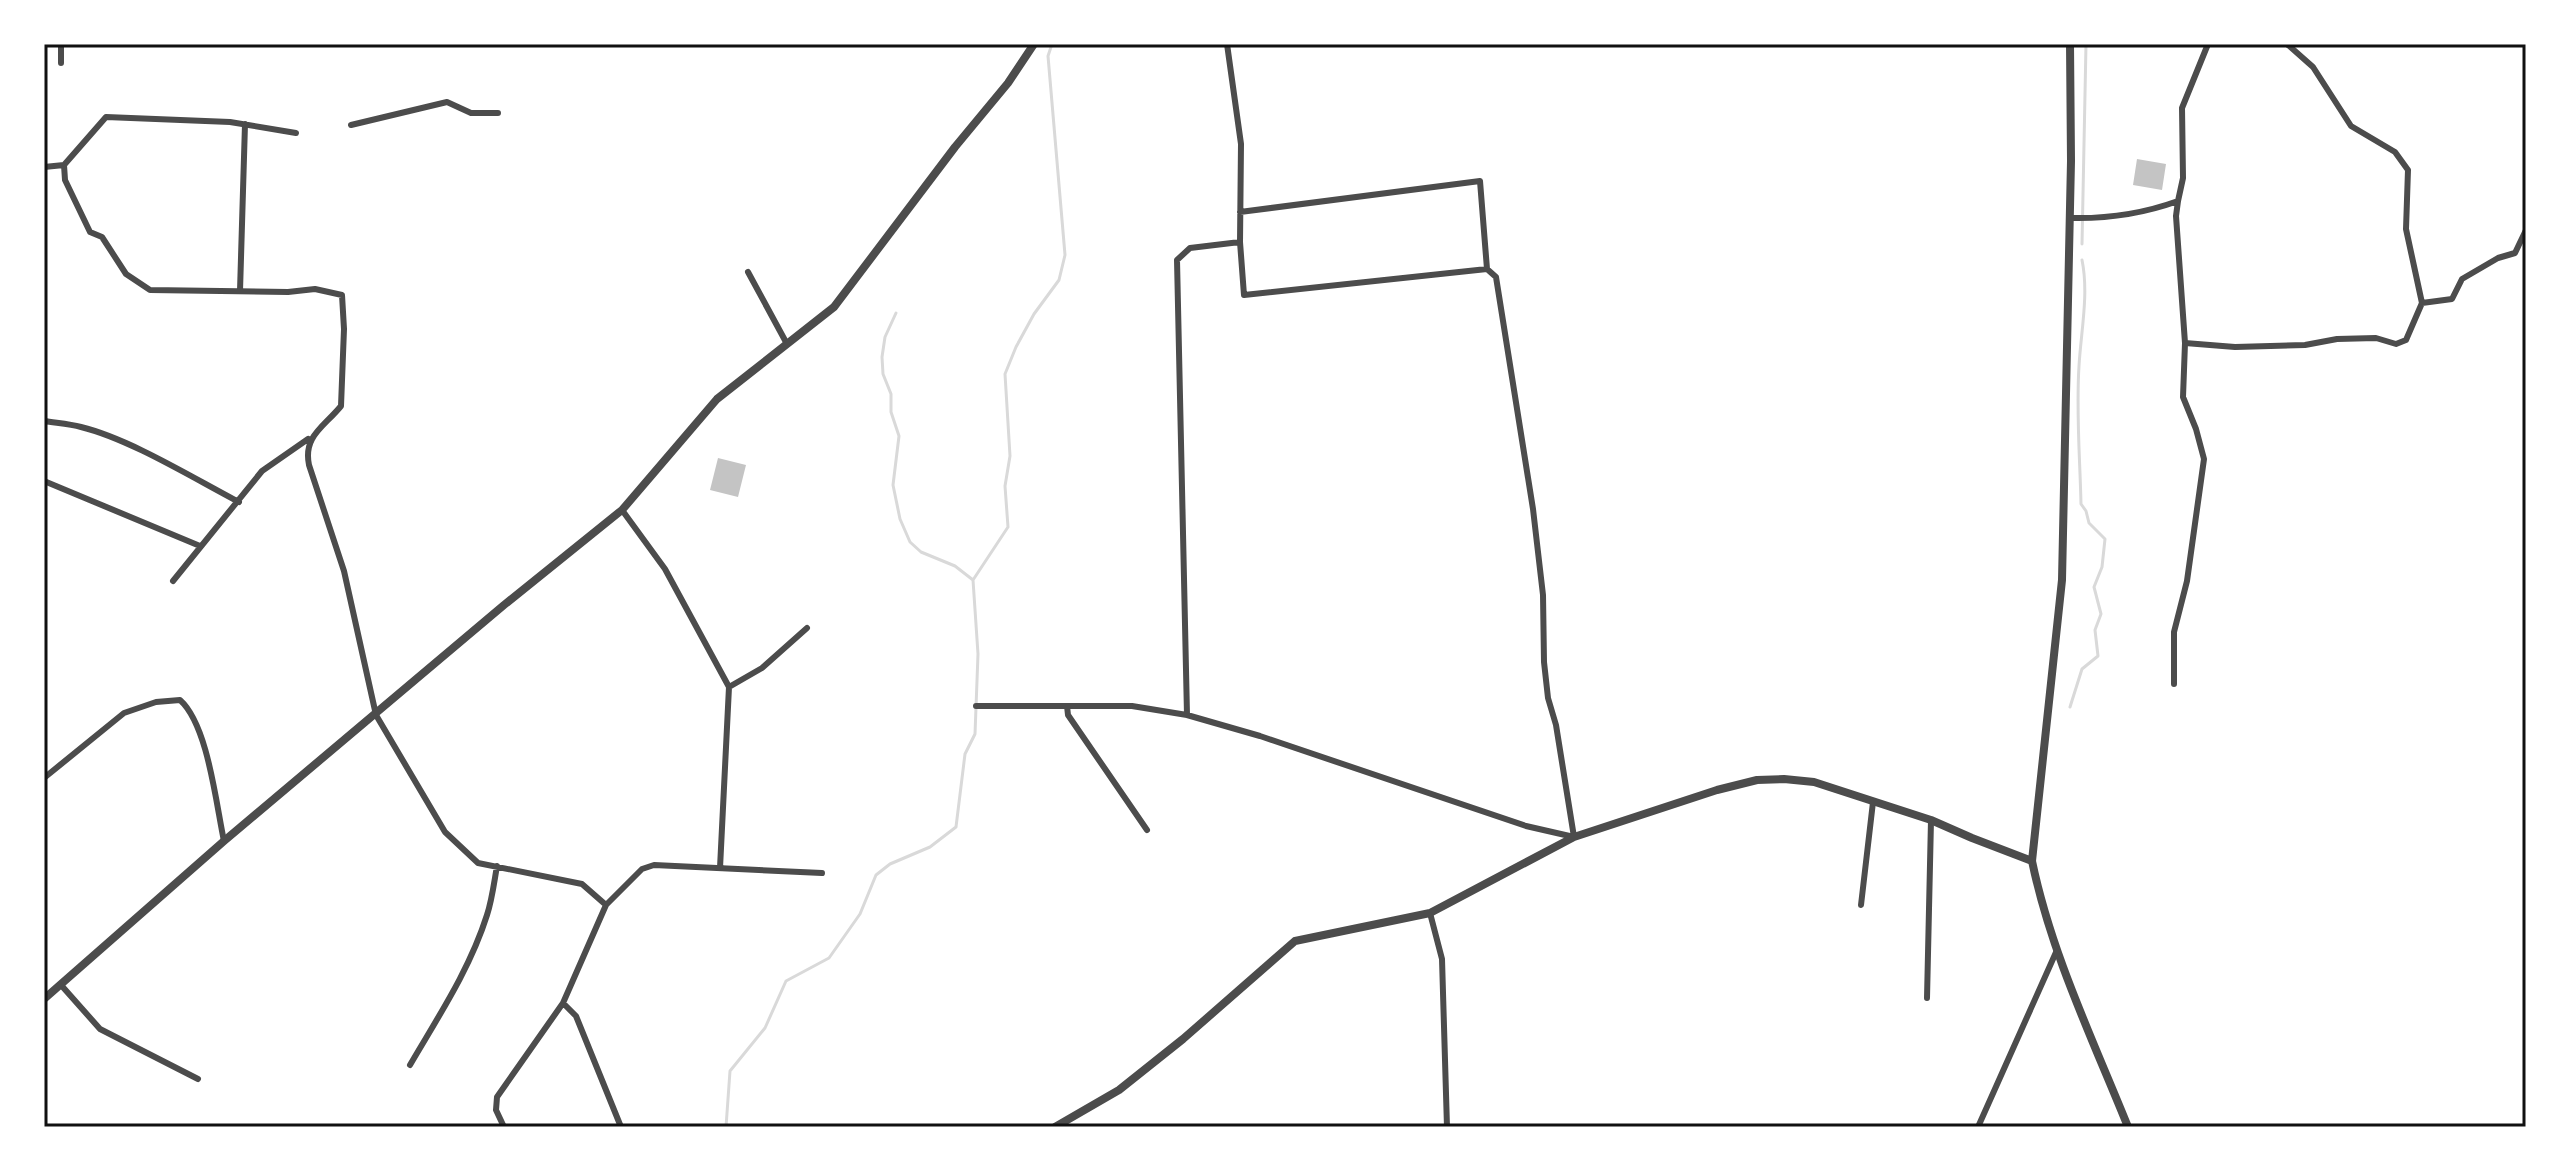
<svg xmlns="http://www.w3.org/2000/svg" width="2570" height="1171" font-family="'Open Sans',sans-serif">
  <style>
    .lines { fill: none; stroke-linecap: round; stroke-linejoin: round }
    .stream { stroke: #d9d9d9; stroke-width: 3 }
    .building { fill: #c4c4c4 }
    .minor { stroke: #4c4c4c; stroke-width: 6 }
    .tertiary { stroke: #4c4c4c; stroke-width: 8 }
    .neatline { fill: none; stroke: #111; stroke-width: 3 }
  </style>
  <rect width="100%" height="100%" fill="#fff"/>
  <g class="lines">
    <!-- stream -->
    <path class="stream" d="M2082,244l4,-200
      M896,313l-11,24 -3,20 1,17 8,20v18l8,24 -6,49 7,34 10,23 11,10 34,14 18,14
      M2070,707l12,-38 16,-13 -3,-26 6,-16 -7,-27 8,-20 3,-28 -16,-16 -3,-12 -5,-7c-1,-46 -5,-92 -2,-138 2,-35 10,-72 3,-106
      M726,1127l4,-56 35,-43 21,-47 43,-23 31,-44 16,-39 14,-11 40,-17 26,-20 9,-73 10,-20 3,-80 -5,-74 35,-53 -3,-41 5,-30 -5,-82 11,-27 18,-33 25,-34 6,-25 -17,-199 4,-12"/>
  </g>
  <!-- building -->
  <path class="building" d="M2137,159l29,5 -4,26 -29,-5z
    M718,458l28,7 -8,32 -28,-7z"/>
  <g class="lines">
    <!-- minor -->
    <path class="minor" d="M61,44v19
      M351,125l96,-23 24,11h27
      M64,165l1,15 25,52 12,5 24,37 24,16 138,2 27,-3 27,6 2,34 -3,77c-17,21 -38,30 -32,59l35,106 32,144 69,117 33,31 104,21 24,21
      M44,167l20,-2 42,-48 124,5 66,11
      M1240,212l240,-31 7,88
      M2070,218c39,1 72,-4 108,-17l5,-23 -1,-70 26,-64
      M748,272l39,72
      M240,291l5,-167
      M2422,303l30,-4 10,-20 36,-21 17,-5 11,-23
      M2185,343l50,4 70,-2 32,-6 39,-1 20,6 10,-4 16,-37 -16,-74 2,-59 -13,-18 -44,-26 -38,-59 -26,-23
      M44,421c12,2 25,3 37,6 49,12 112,51 158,75
      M44,481l156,65
      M622,510l43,59 64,118 -9,181
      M173,581l89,-110 46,-32
      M2174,684v-52l13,-51 17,-122 -8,-30 -13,-32 2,-54 -9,-127 2,-15
      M729,687l33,-19 45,-40
      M976,706h156l55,9 73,21 266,90 48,11 -18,-112 -8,-27 -4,-36 -1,-67 -10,-86 -37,-232 -9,-8 -243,26 -4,-53 1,-98 -14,-100
      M1067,706l1,9 79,115
      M1187,715l-10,-455 13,-12 50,-6
      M44,778l80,-65 32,-11 24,-2c28,25 36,104 44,141
      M1861,905l12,-103
      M1430,913l12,46 5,168
      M61,985l39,44 98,50
      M1927,998l4,-178
      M563,1003l13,13 45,111
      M410,1065c28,-48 60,-96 77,-150 5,-15 7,-32 10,-49
      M504,1127l-8,-17 1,-13 66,-94 43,-98 36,-36 12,-4 168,8
      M1978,1127l79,-177"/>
    <!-- tertiary -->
    <path class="tertiary" d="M2070,44l1,117 -9,419 -30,281c19,92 61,179 96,266
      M44,999l180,-158 280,-236 118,-95 95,-111 117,-92 121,-160 53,-64 26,-39
      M1055,1127l64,-37 64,-51 112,-98 135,-28 144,-76 143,-47 40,-10 27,-1 30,3 117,38 41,18 60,23"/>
  </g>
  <!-- border -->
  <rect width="2570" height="1171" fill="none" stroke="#ffffff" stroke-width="92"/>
  <rect x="46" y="46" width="2478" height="1079" class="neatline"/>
</svg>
